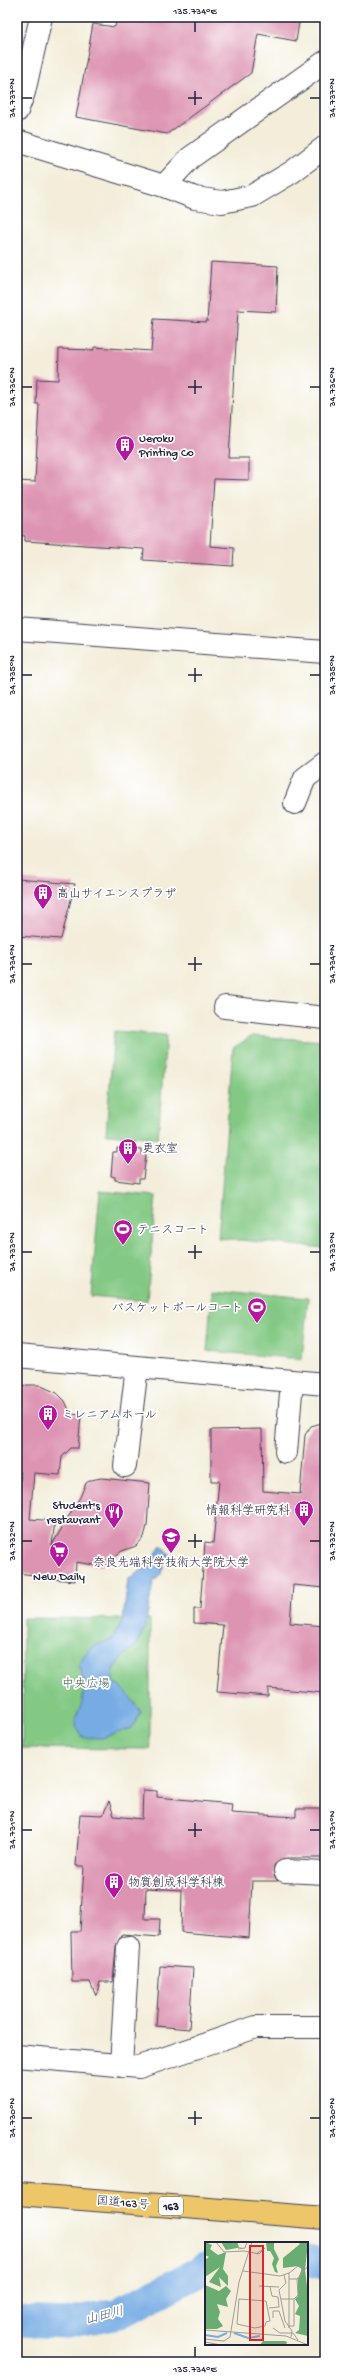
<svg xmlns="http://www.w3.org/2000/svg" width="342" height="2379" font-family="'Gochi Hand','Klee One',sans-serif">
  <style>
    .green { fill: #83c984; stroke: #527660 }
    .water { fill: #76abe3; stroke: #4c668f }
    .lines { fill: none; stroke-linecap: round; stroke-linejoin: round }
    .river { stroke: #76abe3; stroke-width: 31 }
    .building { fill: #dd94b2 }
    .minor-casing { stroke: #414053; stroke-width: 24 }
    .highway-casing { stroke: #414053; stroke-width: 24 }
    .minor { stroke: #fff; stroke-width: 22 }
    .highway { stroke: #ecc669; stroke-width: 22 }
    .ticks { fill: none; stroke: #22223b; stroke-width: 1.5 }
    .labels { text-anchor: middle; stroke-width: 3.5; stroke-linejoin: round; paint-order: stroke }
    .shield { fill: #fff; stroke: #646476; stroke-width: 1 }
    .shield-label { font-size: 11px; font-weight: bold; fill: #22223b }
    .poi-label { font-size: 12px; fill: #22223b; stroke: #fff; text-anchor: start }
    .park-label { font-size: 12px; fill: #445c55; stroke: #fff }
    .street-label { font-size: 12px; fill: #22223b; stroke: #fff }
    .water-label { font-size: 13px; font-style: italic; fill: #44597e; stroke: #fff }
    .inset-river { fill: none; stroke: #76abe3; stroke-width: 2 }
    .inset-road { fill: none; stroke: #9f9c9a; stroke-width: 1 }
    .view { fill: #d62828; fill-opacity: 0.15; stroke: #d62828; stroke-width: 2 }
    .inset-edge { fill: none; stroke: #22223b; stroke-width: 2 }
    .neatline { fill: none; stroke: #22223b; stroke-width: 1.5 }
    .ticks-label { font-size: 10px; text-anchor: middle; fill: #22223b }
  </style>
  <rect width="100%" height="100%" fill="#fff"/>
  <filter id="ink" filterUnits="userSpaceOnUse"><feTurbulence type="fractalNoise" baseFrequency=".025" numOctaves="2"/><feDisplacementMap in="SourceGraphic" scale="8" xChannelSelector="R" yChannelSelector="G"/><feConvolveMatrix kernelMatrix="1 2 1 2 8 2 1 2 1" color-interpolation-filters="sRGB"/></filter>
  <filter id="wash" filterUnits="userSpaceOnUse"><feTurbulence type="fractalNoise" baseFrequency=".012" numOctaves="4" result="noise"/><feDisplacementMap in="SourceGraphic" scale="16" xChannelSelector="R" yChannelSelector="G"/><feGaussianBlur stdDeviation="0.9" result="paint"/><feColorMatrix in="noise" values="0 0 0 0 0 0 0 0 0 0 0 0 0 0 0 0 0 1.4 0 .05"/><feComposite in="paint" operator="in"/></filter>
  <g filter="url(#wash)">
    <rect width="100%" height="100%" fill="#f3edd9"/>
    <!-- green -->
    <path class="green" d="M114,1031l52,4 -8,103 -52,-4z
      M252,1036l73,5v207l-107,-10 15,-190z
      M100,1191l56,5 -9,105 -56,-5z
      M212,1289l96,9 -6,61 -95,-8z
      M23,1618l127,1v130l-128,-1z"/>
    <!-- water -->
    <path class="water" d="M161,1546l10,9 -6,5 -4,14 -8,9 -8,44 -8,18 -12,9 -12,15 1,13 15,13 12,17 -9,16 -30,10 -20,-1c-12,-19 -5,-17 0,-35 3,-13 1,-26 -3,-38 8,-16 17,-20 33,-24l11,-21 5,-40 19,-12z"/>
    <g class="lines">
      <!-- river -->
      <path class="river" d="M307,2260l18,4
        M17,2321l49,2 54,-10 86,-45"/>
    </g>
    <g id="blocks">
      <!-- building -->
      <path class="building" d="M117,17h183l-4,24 -38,-7 -7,39 -84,61 -91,-17 17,-93 22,3z
        M211,262l67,4 -2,46 -38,-2 -9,148h20v22l-35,-1 -4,67 24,2 -1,18 -90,-6 1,-11 -119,-8v-5l-8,-1v-54l18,1 4,-78h-3l1,-25 21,1 1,-31 35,1v-3l57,4 3,-32 53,3z
        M17,879l58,5 -14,55 -44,-3z
        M117,1148l25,2v4l4,1 -3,24h-4v4l-24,-3v-3l-4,-1 2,-24h4z
        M28,1385h11l18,8 8,8 6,13 10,1 -3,33h-7l-9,9 -2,18 -26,-2 -4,46 25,2 -3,24 28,-48 6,-14 5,-3 10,-2 49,5 -3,43 -3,11 -8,9 -14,5 -21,15 -25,-4 -1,19 -34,-3 1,-2 -25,-3v-59l4,-42 -4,-1v-85z
        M325,1422v166l-32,-3 -3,38 35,3v67l-57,-5v8l-51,-4 6,-67 -29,-2v-14h6l5,-67 8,1 6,-62h-8v-51l51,-1 1,62 37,3 5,-59 6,-9z
        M143,1790l14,1v6l75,7 -1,9 65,4v-8h29v49h-39l-12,7v11l4,5h-26l-3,57 -68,-6 1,-42 -36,-2 -1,31h15l-1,18 -37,-3 -6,12 -3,36h-13l-4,14 -6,-14h-18l-1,-51h9l4,-65h-8l4,-52 23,1 6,-14 5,15 28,3z
        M160,1966l33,2 -4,61 -33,-3z"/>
    </g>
  </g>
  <g filter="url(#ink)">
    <use href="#blocks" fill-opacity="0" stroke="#414053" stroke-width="1"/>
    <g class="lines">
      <defs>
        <path id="minor" d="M17,111l7,-19 17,-75
          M17,141l147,45 31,12 27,4 30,-6 40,-24 33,-25
          M164,186l26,-28 135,-96
          M17,629l308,23
          M295,803l10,-25 20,-15
          M225,1007l100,11
          M17,1356l308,28
          M286,1452l6,-71
          M125,1466l12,-99
          M285,1871l40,2
          M17,2056l122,11 117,-40h69
          M121,2066l7,-119"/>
        <path id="highway" d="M17,2194l308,24"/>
      </defs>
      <!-- minor casing -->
      <use href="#minor" class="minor-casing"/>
      <!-- highway casing -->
      <use href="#highway" class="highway-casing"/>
      <!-- minor -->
      <use href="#minor" class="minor"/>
      <!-- highway -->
      <use href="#highway" class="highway"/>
    </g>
  </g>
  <!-- ticks -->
  <path class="ticks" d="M195,22v10M195,91v14M22,98h10M188,98h14M310,98h10M195,380v14M22,387h10M188,387h14M310,387h10M195,668v14M22,675h10M188,675h14M310,675h10M195,957v14M22,964h10M188,964h14M310,964h10M195,1245v14M22,1252h10M188,1252h14M310,1252h10M195,1534v14M22,1541h10M188,1541h14M310,1541h10M195,1823v14M22,1830h10M188,1830h14M310,1830h10M195,2111v14M22,2118h10M188,2118h14M310,2118h10M195,2347v10"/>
  <!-- icons -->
  <defs>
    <symbol id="building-pin" viewBox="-11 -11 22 30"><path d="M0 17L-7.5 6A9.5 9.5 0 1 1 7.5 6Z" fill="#b5179e" stroke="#fff"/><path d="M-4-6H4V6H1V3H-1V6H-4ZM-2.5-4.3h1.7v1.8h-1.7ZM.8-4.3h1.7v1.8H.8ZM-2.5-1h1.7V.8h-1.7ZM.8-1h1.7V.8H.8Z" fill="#fff"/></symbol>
    <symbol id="stadium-pin" viewBox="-11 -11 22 30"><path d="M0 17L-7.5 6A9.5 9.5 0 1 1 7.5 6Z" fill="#b5179e" stroke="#fff"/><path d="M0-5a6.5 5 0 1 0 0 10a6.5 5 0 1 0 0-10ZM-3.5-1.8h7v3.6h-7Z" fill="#fff"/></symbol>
    <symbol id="restaurant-pin" viewBox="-11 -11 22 30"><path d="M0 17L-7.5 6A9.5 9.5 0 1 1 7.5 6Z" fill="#b5179e" stroke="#fff"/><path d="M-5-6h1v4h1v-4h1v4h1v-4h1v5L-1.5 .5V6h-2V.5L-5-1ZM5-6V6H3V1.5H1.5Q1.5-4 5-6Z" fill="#fff"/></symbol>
    <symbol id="university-pin" viewBox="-11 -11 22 30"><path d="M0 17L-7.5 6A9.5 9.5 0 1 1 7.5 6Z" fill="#b5179e" stroke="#fff"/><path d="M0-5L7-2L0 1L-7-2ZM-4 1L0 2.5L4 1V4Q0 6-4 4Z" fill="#fff"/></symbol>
    <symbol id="supermarket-pin" viewBox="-11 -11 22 30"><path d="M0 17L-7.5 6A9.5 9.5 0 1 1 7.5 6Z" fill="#b5179e" stroke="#fff"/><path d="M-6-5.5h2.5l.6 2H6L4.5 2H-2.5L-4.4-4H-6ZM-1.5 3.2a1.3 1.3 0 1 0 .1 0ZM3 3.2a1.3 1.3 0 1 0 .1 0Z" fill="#fff"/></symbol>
  </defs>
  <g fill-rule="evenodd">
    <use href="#building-pin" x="114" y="434" width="22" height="30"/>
    <use href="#building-pin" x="32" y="882" width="22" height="30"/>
    <use href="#building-pin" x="117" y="1137" width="22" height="30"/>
    <use href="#stadium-pin" x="112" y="1218" width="22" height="30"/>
    <use href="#stadium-pin" x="246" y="1296" width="22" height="30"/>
    <use href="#building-pin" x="37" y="1403" width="22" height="30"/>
    <use href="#building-pin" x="293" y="1499" width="22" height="30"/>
    <use href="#restaurant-pin" x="103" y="1501" width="22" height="30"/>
    <use href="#university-pin" x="160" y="1526" width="22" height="30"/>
    <use href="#supermarket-pin" x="48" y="1540" width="22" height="30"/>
    <use href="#building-pin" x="103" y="1871" width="22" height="30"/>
  </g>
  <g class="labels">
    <!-- shield labels -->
    <rect class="shield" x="159" y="2197" width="24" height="18" rx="3"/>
    <g class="shield-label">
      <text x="171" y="2210">163</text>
    </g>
    <!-- poi labels -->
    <g class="poi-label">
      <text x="139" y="442">Ueroku<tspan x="139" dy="14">Printing Co</tspan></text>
      <text x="57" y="897">高山サイエンスプラザ</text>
      <text x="142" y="1152">更衣室</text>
      <text x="137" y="1233">テニスコート</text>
      <text x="243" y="1311" text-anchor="end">バスケットボールコート</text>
      <text x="62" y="1418">ミレニアムホール</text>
      <text x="100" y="1509" text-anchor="end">Student's<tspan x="100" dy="14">restaurant</tspan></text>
      <text x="290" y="1514" text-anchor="end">情報科学研究科</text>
      <text x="171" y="1566" text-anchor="middle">奈良先端科学技術大学院大学</text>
      <text x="59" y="1580" text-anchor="middle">New Daily</text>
      <text x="128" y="1886">物質創成科学科棟</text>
    </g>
    <!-- park labels -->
    <g class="park-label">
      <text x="86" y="1687">中央広場</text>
    </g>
    <!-- street labels -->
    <g class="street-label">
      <text transform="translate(123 2202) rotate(5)" y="4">国道163号</text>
    </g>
    <!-- water labels -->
    <g class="water-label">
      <text transform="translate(104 2314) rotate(-14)" y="5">山田川</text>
    </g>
  </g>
  <!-- overview -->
  <g transform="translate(205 2242)">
    <rect width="103" height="103" fill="#f3edd9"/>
    <path d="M0,0l7,3 -2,4 8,6 8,-3 -3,17 5,7v10l-9,-9 2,10 -12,-5 11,-15 -15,10v-17l4,-3 -4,-2zM16,0h16l2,5h4l-17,3zM61,0h8v7l5,10 -3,7 2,7 -3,-1 -3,-8 2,-6 -4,-7h-3zM93,0h10l-3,28 3,24v42l-13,-3 4,-3 1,-14 -5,-2 4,-8 -4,-7 3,-3v-17l4,-10 -4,-3 -15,2v-10l17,-14zM0,43l14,6 7,-5 5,5 -5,8 2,8 -11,-3 3,8 -2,7 5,7 -6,3h-12zM58,99h22l2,1 -1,3h-26z" fill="#6aad72"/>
    <path class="inset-river" d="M29,91l14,5 12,-2M0,93l13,2 9,-4"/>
    <path class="inset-road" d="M11,0l8,10 20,-1 15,3 6,-6 -9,6M33,7l7,-1 2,-6M38,29l37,5 9,-3v55M84,31l9,-7 4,3 -2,7M79,33l2,8 -7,7 6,31 7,10 -1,6M84,37h8l11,-13M54,44l20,1M34,57l27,2 4,20 -4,1 -1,4 -10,2 -18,-4zM76,57h13v27h-5M89,57l4,-4 -1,-16M64,66l10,-1 -1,-10 -6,-1 -2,-9M68,76v-7h6l6,17M68,86l7,5h13l5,7M0,88l81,6 22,9M0,97l19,2 6,-4 9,-55 13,-40M0,100l16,3"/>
    <path class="view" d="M45,4h13v94h-13z"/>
    <rect width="103" height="103" class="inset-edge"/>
  </g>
  <!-- margin -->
  <rect width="342" height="2379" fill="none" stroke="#fff" stroke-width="44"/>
  <rect x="22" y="22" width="298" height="2335" class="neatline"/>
  <g class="ticks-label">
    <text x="195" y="14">135.734°E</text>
    <text transform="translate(11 98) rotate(-90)" y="4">34.737°N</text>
    <text transform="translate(331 98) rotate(-90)" y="4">34.737°N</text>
    <text transform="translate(11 387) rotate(-90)" y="4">34.736°N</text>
    <text transform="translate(331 387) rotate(-90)" y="4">34.736°N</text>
    <text transform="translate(11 675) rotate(-90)" y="4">34.735°N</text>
    <text transform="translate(331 675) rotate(-90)" y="4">34.735°N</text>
    <text transform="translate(11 964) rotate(-90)" y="4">34.734°N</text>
    <text transform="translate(331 964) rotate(-90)" y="4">34.734°N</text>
    <text transform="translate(11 1252) rotate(-90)" y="4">34.733°N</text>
    <text transform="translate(331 1252) rotate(-90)" y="4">34.733°N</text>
    <text transform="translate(11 1541) rotate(-90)" y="4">34.732°N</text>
    <text transform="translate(331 1541) rotate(-90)" y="4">34.732°N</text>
    <text transform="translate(11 1830) rotate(-90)" y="4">34.731°N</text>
    <text transform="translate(331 1830) rotate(-90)" y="4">34.731°N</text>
    <text transform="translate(11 2118) rotate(-90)" y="4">34.730°N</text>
    <text transform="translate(331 2118) rotate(-90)" y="4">34.730°N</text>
    <text x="195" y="2372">135.734°E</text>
  </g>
</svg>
